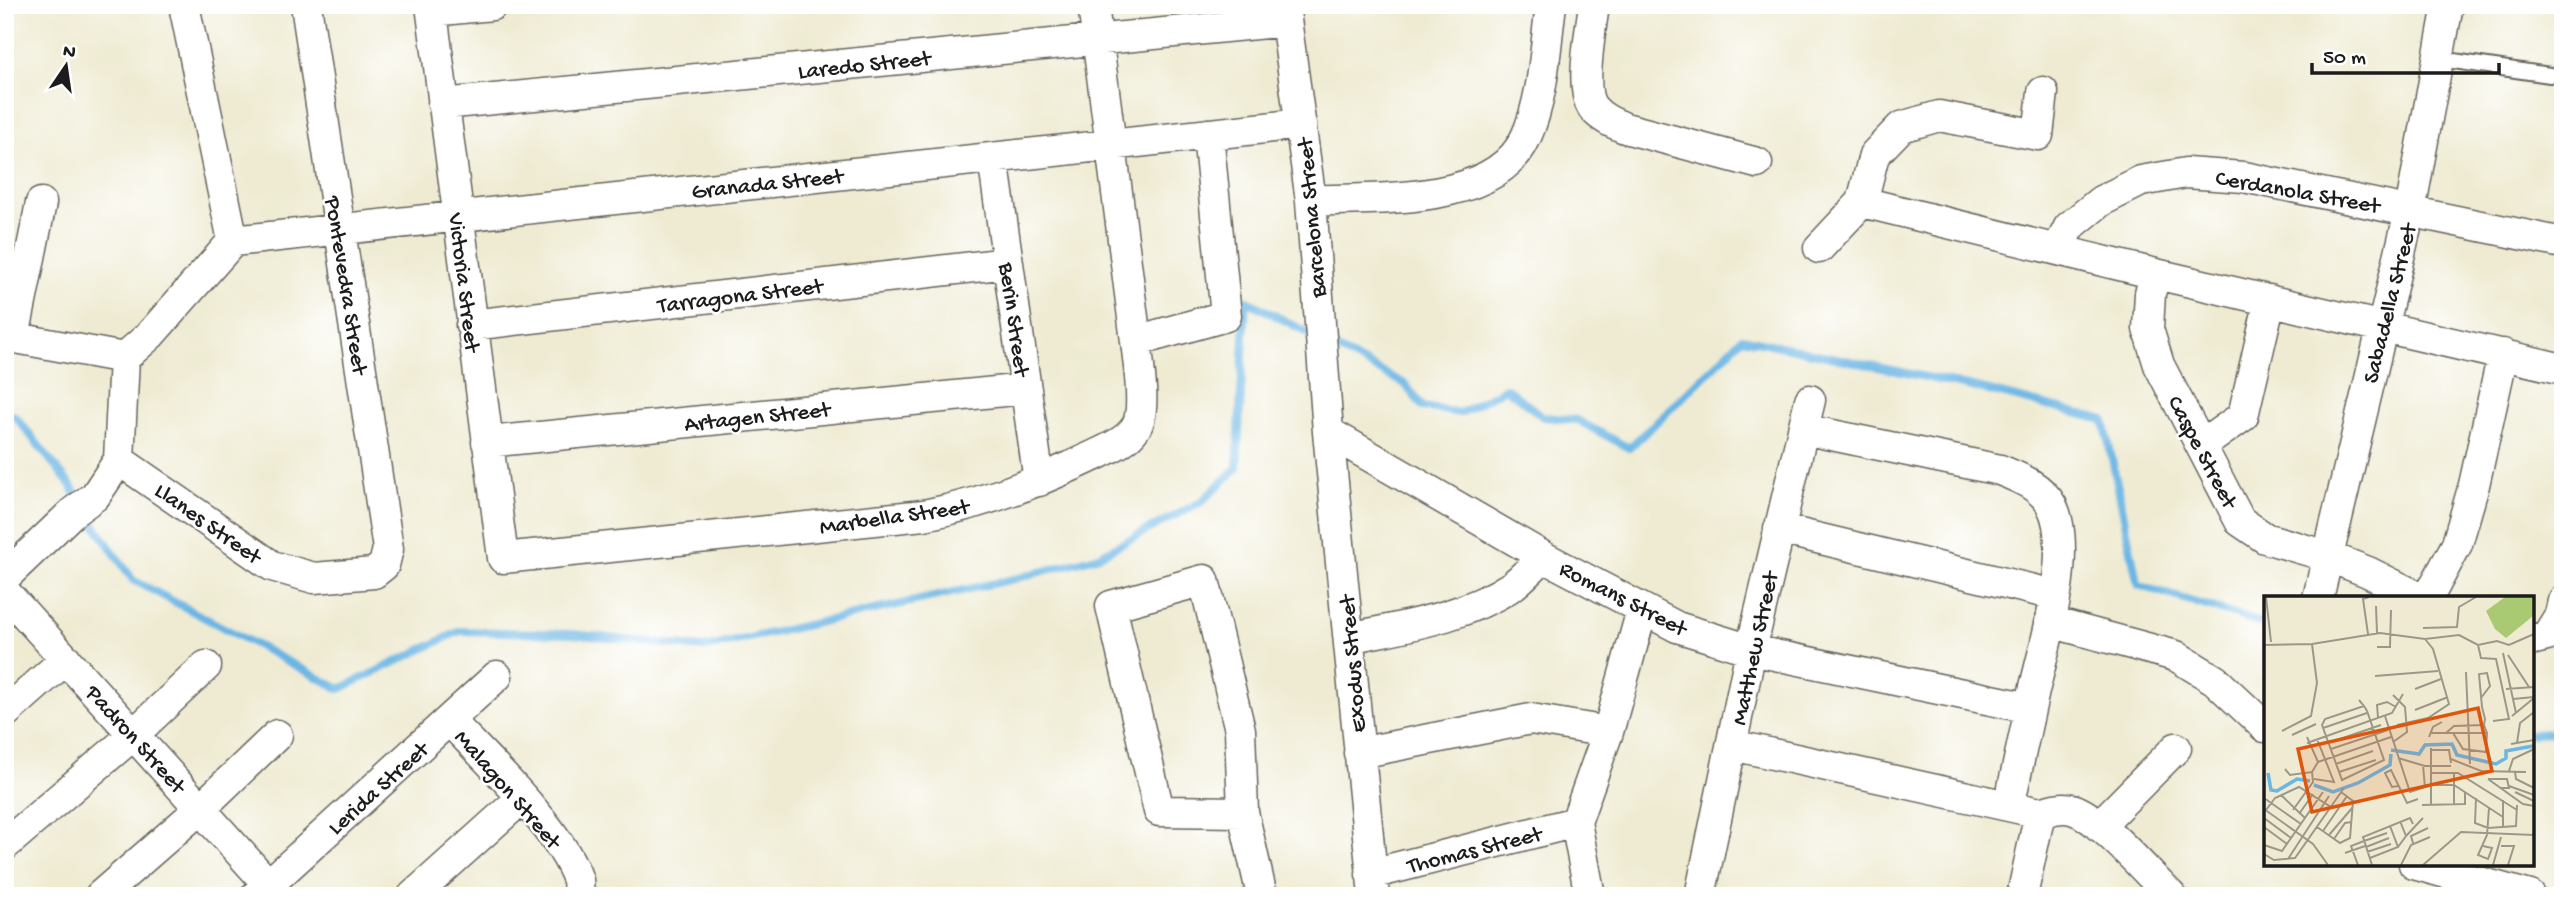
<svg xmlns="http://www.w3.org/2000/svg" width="2568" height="901" font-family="'Gochi Hand',sans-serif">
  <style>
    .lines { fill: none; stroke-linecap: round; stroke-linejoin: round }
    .stream { stroke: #6bb6e4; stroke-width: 8 }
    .lane-casing { stroke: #66645c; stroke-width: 18 }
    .street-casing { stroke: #66645c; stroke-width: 33 }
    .lane { stroke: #fff; stroke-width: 14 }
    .street { stroke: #fff; stroke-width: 30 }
    .labels { text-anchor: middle; stroke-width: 5; stroke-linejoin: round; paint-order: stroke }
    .street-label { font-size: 23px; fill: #1c1c1c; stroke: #fff }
    .inset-river { fill: none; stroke: #6bb6e4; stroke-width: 3.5 }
    .inset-road { fill: none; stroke: #9b988a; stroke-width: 2 }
    .view { fill: #de560d; fill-opacity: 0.15; stroke: #de560d; stroke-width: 3.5 }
    .inset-edge { fill: none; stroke: #1c1c1c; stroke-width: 3.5 }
  </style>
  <rect width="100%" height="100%" fill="#fff"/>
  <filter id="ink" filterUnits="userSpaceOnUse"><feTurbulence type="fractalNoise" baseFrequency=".0143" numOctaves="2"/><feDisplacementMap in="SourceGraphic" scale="14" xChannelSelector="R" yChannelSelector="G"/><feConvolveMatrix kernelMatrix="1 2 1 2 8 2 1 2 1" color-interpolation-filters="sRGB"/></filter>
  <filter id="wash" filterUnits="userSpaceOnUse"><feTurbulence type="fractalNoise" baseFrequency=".00686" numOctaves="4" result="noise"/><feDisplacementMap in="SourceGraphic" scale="28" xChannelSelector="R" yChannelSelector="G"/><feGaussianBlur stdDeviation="1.57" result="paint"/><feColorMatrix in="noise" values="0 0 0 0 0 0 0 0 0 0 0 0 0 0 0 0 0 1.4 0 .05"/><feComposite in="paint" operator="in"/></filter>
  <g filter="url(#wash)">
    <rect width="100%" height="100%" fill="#efebd3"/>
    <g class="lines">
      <!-- stream -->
      <path class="stream" d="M1330,345l75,39 18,23 37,6 46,-25 37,29 34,3 52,28 86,-82 27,-28 235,50 127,32 34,165 127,39
        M5,414l10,2 57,71 7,13
        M85,511l48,69 207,109 120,-58 112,3 132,14 314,-70 78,-21 105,-55 36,-34 9,-168 66,35
        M2531,734l22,-1 10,11"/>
    </g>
  </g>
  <g filter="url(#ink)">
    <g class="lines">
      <defs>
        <path id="lane" d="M2440,59l110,16"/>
        <path id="street" d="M431,5l72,553 421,-43c57,-11 110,-31 163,-56 16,-8 39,-16 49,-32 11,-17 2,-65 0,-86l-43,-336
          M1284,5l27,196 17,231 46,464
          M1594,5c-3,23 -15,86 -1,103 8,10 20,15 32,20l132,35
          M432,11l60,-6
          M443,104l843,-83
          M993,158l46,323
          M1311,201c63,-4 184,6 215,-64 18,-40 19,-89 25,-132
          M1862,202l294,72 407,95
          M233,241l1068,-117
          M1819,248l43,-46 12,-47 27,-28 38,-11 99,19 5,-43
          M2058,249l11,-22 32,-26 40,-20 45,-8 58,4 319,66
          M2156,274l-6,19 -2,36 11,36 81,156 25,17 62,18 41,16 52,26
          M471,325l537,-62
          M5,336l119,22
          M14,337l27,-134
          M1136,341l90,-25 -18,-182
          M124,358l26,-23 83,-94 -49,-236
          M1803,429l197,41c20,8 41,16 52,36 22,44 -7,138 -18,185 -8,38 -17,77 -25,115
          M1328,432l216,125 133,70 74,23 279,58
          M487,442l539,-53
          M2201,446l42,-30 27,-116
          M119,460l153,106 42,12 60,-5 10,-8 4,-16 -82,-544
          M1779,529l276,66
          M5,577l68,-65 22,-16 24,-36 5,-102
          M5,592l263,292
          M2318,598l92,-387 38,-206
          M2428,598l29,-54 17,-59 29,-131
          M2050,622l126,34 39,24 50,47
          M1349,638c56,-12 114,-20 163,-52 11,-8 21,-20 32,-29
          M2531,640l16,-4 13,-21 3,-14
          M5,713l61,-54
          M450,721c37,39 111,109 128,159 1,5 0,11 0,16
          M1732,745l308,68c10,-3 21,-7 32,-4 28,8 76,65 99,87
          M1359,753l172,-34 77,13
          M1243,812l-84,-1 -48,-205 93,-26 36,150 3,82 19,84
          M2099,826l77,-78
          M5,845l128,-110 73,-69
          M2414,864l116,32
          M1371,874l205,-52
          M100,896l101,-88 76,-73
          M256,896l241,-220
          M413,896l109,-98
          M1590,896l-14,-74 32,-90 34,-122
          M1700,896l51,-246 59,-250
          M2022,896l18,-83"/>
      </defs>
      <!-- lane casing -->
      <use href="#lane" class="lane-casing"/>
      <!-- street casing -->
      <use href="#street" class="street-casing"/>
      <!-- lane -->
      <use href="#lane" class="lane"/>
      <!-- street -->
      <use href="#street" class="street"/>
    </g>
  </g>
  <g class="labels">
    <!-- street labels -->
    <g class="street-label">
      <text transform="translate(864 63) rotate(-6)" y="8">Laredo Street</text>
      <text transform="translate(767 182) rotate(-6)" y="8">Granada Street</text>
      <text transform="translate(2298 190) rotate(10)" y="8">Cerdanola Street</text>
      <text transform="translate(1310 218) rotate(-95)" y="8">Barcelona Street</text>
      <text transform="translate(466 282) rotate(83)" y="8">Victoria Street</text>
      <text transform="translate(348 285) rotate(81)" y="8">Pontevedra Street</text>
      <text transform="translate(740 294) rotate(-7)" y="8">Tarragona Street</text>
      <text transform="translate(2388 303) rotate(-76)" y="8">Sabadella Street</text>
      <text transform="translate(1016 319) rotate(82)" y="8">Berin Street</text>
      <text transform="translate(757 415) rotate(-6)" y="8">Artagen Street</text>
      <text transform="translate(2204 451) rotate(62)" y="8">Caspe Street</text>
      <text transform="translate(894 515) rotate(-8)" y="8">Marbella Street</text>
      <text transform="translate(209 522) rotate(35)" y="8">Llanes Street</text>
      <text transform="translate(1624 597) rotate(27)" y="8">Romans Street</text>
      <text transform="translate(1753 648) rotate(-78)" y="8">Matthew Street</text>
      <text transform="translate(1351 664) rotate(-95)" y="8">Exodus Street</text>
      <text transform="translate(137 738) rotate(48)" y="8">Padron Street</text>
      <text transform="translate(377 787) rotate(-42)" y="8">Lerida Street</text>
      <text transform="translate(509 788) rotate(49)" y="8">Malagon Street</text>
      <text transform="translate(1474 848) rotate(-14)" y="8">Thomas Street</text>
    </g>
  </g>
  <!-- overview -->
  <g transform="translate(2264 596)">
    <rect width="270" height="270" fill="#efebd3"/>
    <path d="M241,1h29l-1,19 -27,22 -11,-9 -9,-18z" fill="#a9c972"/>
    <path class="inset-river" d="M127,154l28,4 6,-9 27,-1 5,11 39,9 10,-6v-7l27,-5M4,177l3,17 6,1 20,-12 13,2M50,189l19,7 25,-9 32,-18 1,-11"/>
    <path class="inset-road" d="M2,1l5,45M112,10l1,27M159,32l34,-1 2,-20 17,-10M104,38l-5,-35 6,-2M0,49l48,-1 68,-11 45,6 34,-4 19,10 19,-4 12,4 25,-11M214,49l3,13 15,1 13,60 -16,2M113,51h13l1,-37M239,57l13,60M244,59l21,32M202,76l4,92M111,80l63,-5M151,93l26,-10M242,93l28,-2M249,103l21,-2M95,104l5,6 3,5 17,49 -42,20 -20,-55 3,-6 39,-13M151,114l33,-13M121,120l25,76 21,-7h23l49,32M248,120l22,-18M114,122l-1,-13 10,-3 9,5M133,129l31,-7 21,-14 -16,-55 -8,-10M59,132l44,-15M18,135l29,-15 6,-33 -5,-39M167,137h56M182,137l8,-7 30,-1M189,137l10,16 23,3 1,-19 -3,-8 1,-6 -3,-12 -3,-33 8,-1 3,13 -9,12M28,139l24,-11M43,141l11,25 -6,10M165,141l4,-10 9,-5M129,146l14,-10 -2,-25 -12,-12M43,147l85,-30 11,-19M64,147l53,-18M253,147l3,-20 14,-11M247,148l23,-4M67,153l57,-19M167,154h18l2,13M134,162l27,8h26M187,163l30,12 45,1M54,166l73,-25M72,168l37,-13M159,169l2,23M21,173l5,6 22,-3M245,175l4,-12 21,-10M75,176l37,-12M251,176l1,7 18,9M167,177h27l59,37M190,177v32M50,183l20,3 -17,-43M224,183l35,25 11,2M224,183h19l2,9h-8M134,190l-6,1 -7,-14 6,-3 16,33 11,-4M245,190l25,9M251,196l19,9M17,199l24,23M0,202l37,26M212,202l-1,25 13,5 28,-2 1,-21M158,209l43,-1v-12M167,209v-57M0,213l49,35 15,21M2,214l9,-12 24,-11 32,20M29,214l20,-28 -1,-10M35,218l14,-20M0,222l27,20M0,231l23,17M53,231l23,16 10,-5 3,-37 -12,-9M239,232v-28M59,235l24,-35M65,239l24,-28M142,240l17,-18M70,243l11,-16 7,-1M100,245l23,-8M149,247l-2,-7 17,-8M0,249l18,6 41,-59M219,250l9,2 -4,11 -10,-4 9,-20 2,-27M237,250h13l-6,19M102,251l23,-9M134,251l8,-11 -6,-15M103,256l24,-8M81,257l20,-7M0,258l10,6 21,-2 49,-70M106,262l28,-11 -8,-21M24,263l41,-63M94,269l-7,-19 13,-5M108,269l-9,-28 47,-19 3,6M137,269l10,-20 19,-8M159,269l38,-33 73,3M229,269l8,-28"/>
    <path class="view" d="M214,112l14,63 -180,41 -14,-63z"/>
    <rect width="270" height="270" class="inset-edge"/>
  </g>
  <!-- margin -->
  <rect width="2568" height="901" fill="none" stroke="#fff" stroke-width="28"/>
  <!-- north arrow -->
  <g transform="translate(66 66) rotate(13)" stroke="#ffffff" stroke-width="5" paint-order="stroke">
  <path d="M0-5L12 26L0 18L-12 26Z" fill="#1c1c1c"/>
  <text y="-10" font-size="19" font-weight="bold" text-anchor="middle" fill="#1c1c1c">N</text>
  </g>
  <!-- scale -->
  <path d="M2312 63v10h187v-10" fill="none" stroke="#1c1c1c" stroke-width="3.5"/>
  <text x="2323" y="63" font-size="21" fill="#1c1c1c" stroke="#ffffff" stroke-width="5" paint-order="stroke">50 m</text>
</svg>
